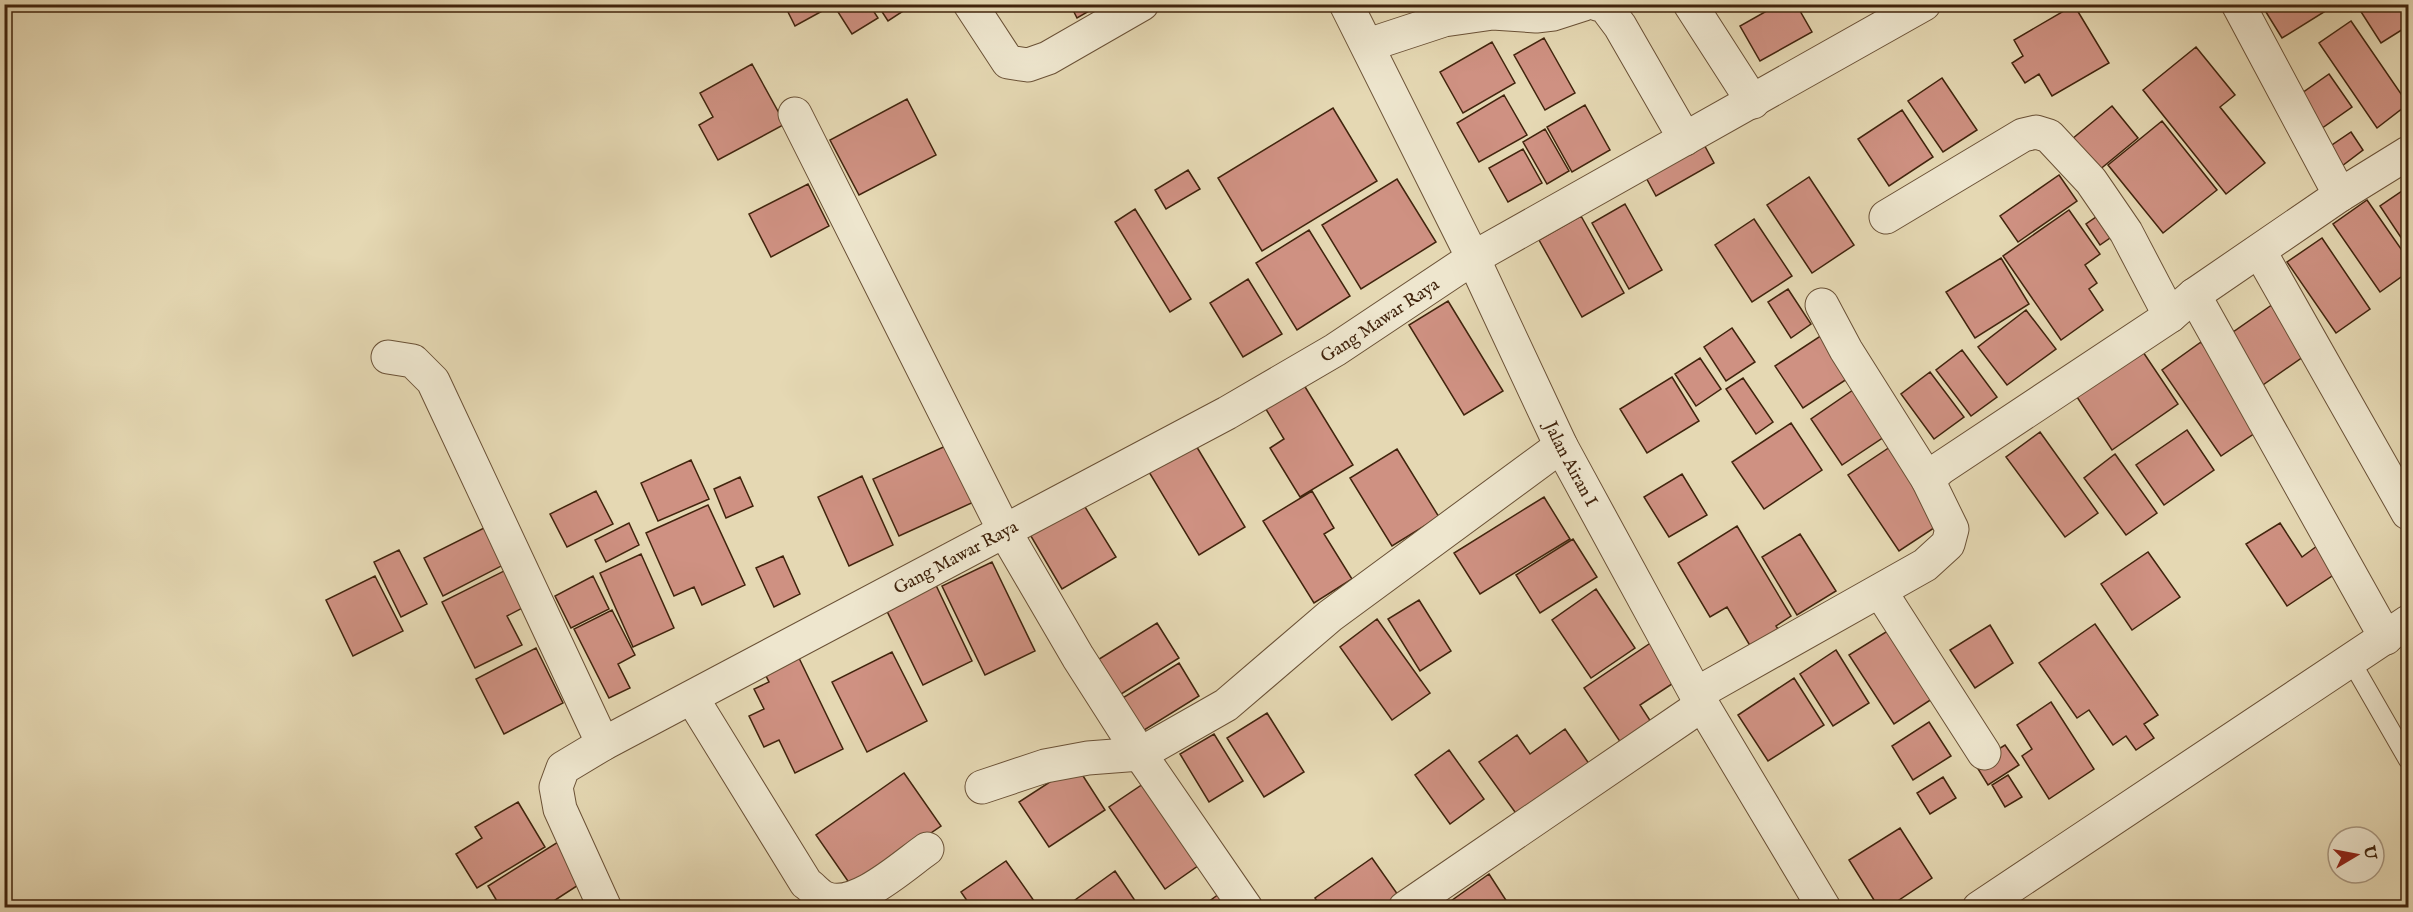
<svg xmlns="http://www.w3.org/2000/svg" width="2413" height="912" font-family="'IM FELL English',serif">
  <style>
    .building { fill: #cf9182; stroke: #41240d; stroke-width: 1.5 }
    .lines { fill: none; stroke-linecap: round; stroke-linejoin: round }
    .lane-casing { stroke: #6a5136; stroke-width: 20 }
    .street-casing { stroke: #6a5136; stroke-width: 35 }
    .lane { stroke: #eee6ce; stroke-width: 18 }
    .street { stroke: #eee6ce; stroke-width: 33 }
    .labels { text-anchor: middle; stroke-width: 4.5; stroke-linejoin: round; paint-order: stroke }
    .street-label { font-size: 18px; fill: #41240d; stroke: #eee6ce }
  </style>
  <rect width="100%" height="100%" fill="#e5d8b3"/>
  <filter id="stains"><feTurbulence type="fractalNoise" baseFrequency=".00333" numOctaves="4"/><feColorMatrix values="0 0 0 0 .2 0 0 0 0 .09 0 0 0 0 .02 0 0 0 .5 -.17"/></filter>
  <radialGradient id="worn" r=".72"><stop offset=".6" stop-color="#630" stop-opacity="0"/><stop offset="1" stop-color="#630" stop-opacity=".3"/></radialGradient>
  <!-- building -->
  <path class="building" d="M784,4h51l-40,22z
    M849,4h20l9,14 -26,16 -14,-22z
    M877,4h37l-26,17z
    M1070,4h19l2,6 -14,8z
    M1779,4h17l16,28 -52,29 -20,-35z
    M2261,4h58l5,8 -42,26z
    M2356,4h50l2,5v17l-27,17z
    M2074,5l35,58 -57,33 -13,-22 -14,9 -13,-20 11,-7 -9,-16z
    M2351,21l57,83 -31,24 -58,-85z
    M1544,38l31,55 -30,17 -31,-55z
    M1492,42l23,41 -52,30 -23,-41z
    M2196,47l39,48 -15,12 45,56 -39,31 -83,-104z
    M752,64l33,60 -67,36 -19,-35 14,-8 -13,-24z
    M2329,74l23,33 -34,24 -23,-33z
    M1942,78l35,52 -34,22 -35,-51z
    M1504,95l23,40 -48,27 -22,-39z
    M907,99l29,56 -77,40 -29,-55z
    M1585,105l25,45 -38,22 -25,-45z
    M2112,106l26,32 -40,33 -26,-32z
    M1333,108l44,73 -115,70 -44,-73z
    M1902,110l31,47 -44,29 -31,-47z
    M2162,121l55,69 -54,43 -55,-68z
    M1545,129l24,42 -22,13 -24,-42z
    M2351,132l12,18 -21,16 -13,-19z
    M1701,139l13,24 -58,33 -13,-24z
    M1523,149l19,34 -34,19 -19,-34z
    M1188,170l12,19 -34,20 -11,-19z
    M2059,175l18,26 -59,41 -18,-26z
    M1809,177l45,68 -42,28 -45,-68z
    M1397,179l39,63 -75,47 -39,-64z
    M808,184l21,42 -58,31 -22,-43z
    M2408,187v61l-28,-42z
    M2367,200l41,59v13l-28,20 -47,-68z
    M1625,204l37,66 -33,19 -37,-66z
    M1135,209l56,90 -21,13 -55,-90z
    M2069,210l31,44 -15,11 12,18 -8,6 14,21 -42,30 -58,-84z
    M2106,210l14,21 -20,14 -14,-21z
    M1581,216l43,77 -42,24 -43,-77z
    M1754,219l38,57 -40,26 -37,-57z
    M1309,230l41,66 -53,34 -41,-67z
    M2322,238l48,71 -34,24 -49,-71z
    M2001,258l28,46 -54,34 -29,-46z
    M1248,279l34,55 -39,23 -33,-54z
    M1788,289l23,35 -20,14 -23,-36z
    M1448,301l55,90 -39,24 -55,-90z
    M2276,302l34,50 -50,35 -34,-50z
    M2026,310l30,39 -49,36 -29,-38z
    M1732,328l23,34 -29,19 -22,-34z
    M1822,335l28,42 -47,31 -28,-42z
    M2201,342l60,87 -40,27 -59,-86z
    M2137,343l41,61 -66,46 -41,-62z
    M1962,350l35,47 -26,19 -35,-46z
    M1700,358l21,31 -25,17 -21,-32z
    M1930,372l34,45 -30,22 -33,-45z
    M1299,377l54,88 -53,32 -30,-49 14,-9 -23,-38z
    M1672,377l27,44 -52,32 -27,-44z
    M1743,378l30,44 -17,12 -30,-45z
    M1853,390l31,47 -42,28 -31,-46z
    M1791,423l31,47 -58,39 -32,-47z
    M2187,430l27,40 -50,35 -28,-40z
    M2040,432l58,81 -33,24 -59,-80z
    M950,444l26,57 -77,35 -26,-57z
    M1195,444l50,83 -46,28 -50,-83z
    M1890,447l50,77 -41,27 -51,-76z
    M1397,449l42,68 -47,29 -42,-68z
    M2115,454l42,59 -31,22 -42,-57z
    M691,460l18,39 -51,22 -17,-38z
    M1682,474l25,41 -38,22 -25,-40z
    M862,476l31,69 -44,21 -31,-69z
    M740,477l13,29 -27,12 -12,-29z
    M596,491l17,33 -46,23 -17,-33z
    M1312,491l22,37 -10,6 28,45 -38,24 -51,-82z
    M1077,494l39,63 -54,32 -37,-63z
    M1544,497l26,42 -90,55 -26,-41z
    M708,505l37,80 -43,20 -8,-18 -20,9 -28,-63z
    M629,523l10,22 -33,17 -11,-22z
    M2280,523l22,34 15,-11 18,28 -48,32 -41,-62z
    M492,524l19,37 -68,35 -19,-38z
    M1737,526l54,90 -15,10 7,11 -28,17 -28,-47 -17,10 -32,-54z
    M1800,534l36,57 -39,24 -35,-58z
    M1573,539l24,38 -57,36 -24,-38z
    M399,550l28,54 -26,13 -27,-55z
    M2148,552l32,45 -48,33 -31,-46z
    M641,554l33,74 -41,19 -33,-74z
    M783,556l17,38 -26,13 -18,-39z
    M992,562l43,89 -50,24 -43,-89z
    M516,565l18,37 -27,14 15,29 -47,23 -33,-66z
    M375,576l28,55 -50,25 -27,-56z
    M593,576l16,33 -38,19 -16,-32z
    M933,579l39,82 -49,24 -40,-82z
    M1596,589l39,59 -44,30 -39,-58z
    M1419,600l32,51 -31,20 -32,-52z
    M612,610l23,45 -17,9 12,24 -21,10 -35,-69z
    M1377,619l53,74 -38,27 -52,-73z
    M1157,623l22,35 -61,38 -22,-35z
    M2095,624l63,91 -14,9 10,14 -18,12 -10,-14 -13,9 -24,-35 -12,8 -38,-55z
    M1990,625l23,38 -38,25 -25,-38z
    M1894,627l44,68 -44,29 -45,-69z
    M1652,642l26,38 -38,25 13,20 -30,21 -39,-58z
    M536,648l27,55 -59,31 -28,-55z
    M1836,650l33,53 -36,23 -33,-52z
    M892,652l35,69 -60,31 -35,-70z
    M798,656l45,93 -48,24 -16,-33 -15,7 -15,-31 15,-7 -10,-20 15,-7 -5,-10z
    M1179,663l20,33 -58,36 -20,-33z
    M1794,678l30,47 -56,36 -30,-46z
    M2051,702l43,67 -45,30 -27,-43 10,-7 -15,-24z
    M1267,713l37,59 -40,25 -37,-59z
    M1929,722l22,34 -38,24 -21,-34z
    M1565,729l27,39 -72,51 -41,-57 38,-27 13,19z
    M1214,734l29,47 -34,21 -29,-48z
    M2005,745l14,20 -31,20 -13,-21z
    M1449,750l35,49 -34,25 -35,-49z
    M1076,765l29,45 -56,37 -30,-45z
    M904,773l37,53 -89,61 -36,-52z
    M2008,775l14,22 -17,10 -13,-22z
    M1943,777l13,21 -26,16 -13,-21z
    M1146,782l56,81 -37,26 -56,-82z
    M518,802l27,45 -68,41 -21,-34 26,-16 -7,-11z
    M1900,828l32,50 -45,30h-8l-30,-48z
    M558,842l25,40 -40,26h-42l-13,-22z
    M1372,858l31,44 -8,6h-74l-6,-10z
    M1006,861l33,47h-67l-11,-16z
    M1115,871l23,34 -4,3h-70z
    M1489,874l22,34h-70z
    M1223,891l11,17h-34z"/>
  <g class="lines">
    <defs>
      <path id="lane" d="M2351,661l57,99"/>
      <g id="street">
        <path d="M970,4l38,58 20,3 20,-7 94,-54"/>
        <path id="s1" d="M1346,4l127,254 88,188 135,248 128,214"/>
        <path d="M1597,4l8,2 15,20 65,113"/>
        <path d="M1690,4l63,98"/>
        <path d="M2238,4l102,191"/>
        <path d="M1368,45l76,-25 49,-7 43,3 17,-2 31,-10"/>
        <path d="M795,114l210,418 73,125 62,97 106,154"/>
        <path d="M1886,217l137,-82 13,-3 13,4 42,45 35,51 44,84"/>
        <path d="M2260,252l148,261"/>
        <path d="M2194,295l192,343"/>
        <path d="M1822,305l24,45 82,130"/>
        <path d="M388,357l25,4 20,20 170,363"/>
        <path d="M1880,591l104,162"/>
        <path d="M1696,694l229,-129 23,-21 4,-15 -24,-49 13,-12 229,-152 24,-21 146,-100 68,-42"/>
        <path d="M692,698l114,185c6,4 12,12 19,15 30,13 79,-33 102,-49"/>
        <path d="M982,787l63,-21 43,-8 52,-4 86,-49 104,-89 231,-170"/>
        <path id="s2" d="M605,908l-45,-99 -4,-22 7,-19 40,-24 624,-331 108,-63 138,-92 451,-254"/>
        <path d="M1405,908l297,-203"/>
        <path d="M1979,908l429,-286"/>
      </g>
    </defs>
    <!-- lane casing -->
    <use href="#lane" class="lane-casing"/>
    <!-- street casing -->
    <use href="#street" class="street-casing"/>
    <!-- lane -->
    <use href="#lane" class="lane"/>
    <!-- street -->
    <use href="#street" class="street"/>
  </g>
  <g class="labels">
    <!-- street labels -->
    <g class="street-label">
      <text dy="6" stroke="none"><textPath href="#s2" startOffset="1083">Gang Mawar Raya</textPath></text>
      <text dy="6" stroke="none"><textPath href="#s1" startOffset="512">Jalan Airan I</textPath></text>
      <text dy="6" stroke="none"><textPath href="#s2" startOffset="597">Gang Mawar Raya</textPath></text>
    </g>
  </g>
  <!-- margin -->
  <rect width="2413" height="912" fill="none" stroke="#e5d8b3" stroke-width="24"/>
  <rect x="6" y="6" width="2401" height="900" fill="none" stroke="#41240d" stroke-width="3"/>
  <rect x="12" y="12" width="2389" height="888" fill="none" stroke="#41240d" stroke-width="1.5"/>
  <!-- north arrow -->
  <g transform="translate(2356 855) rotate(80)"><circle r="28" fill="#eee6ce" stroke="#a99881" stroke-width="1.5"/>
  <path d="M0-4.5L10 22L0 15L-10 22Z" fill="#8f2418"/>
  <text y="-9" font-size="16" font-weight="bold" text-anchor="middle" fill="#41240d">U</text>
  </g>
  <rect width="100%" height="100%" filter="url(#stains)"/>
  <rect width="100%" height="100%" fill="url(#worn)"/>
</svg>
